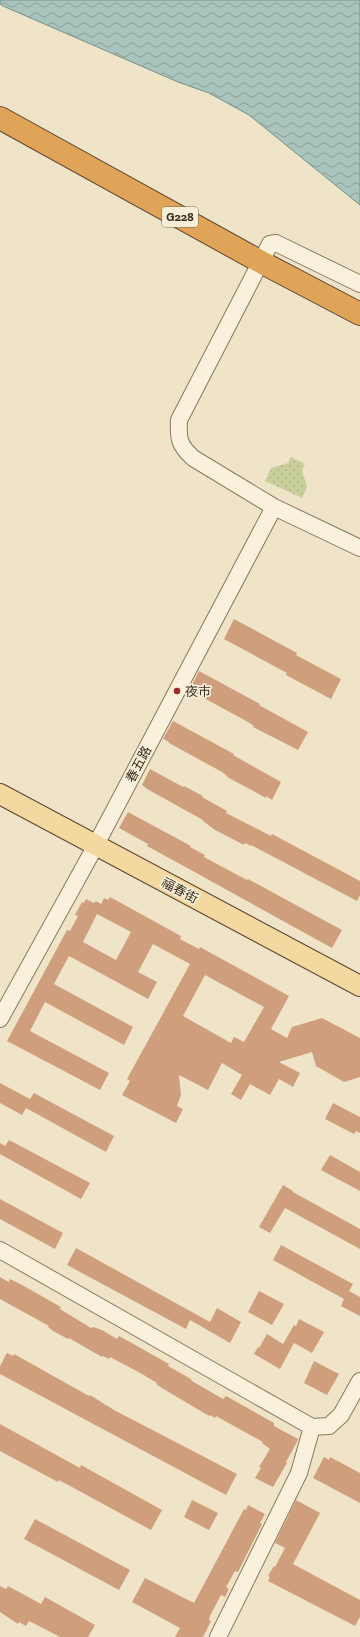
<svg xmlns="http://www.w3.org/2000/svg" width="360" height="1637" font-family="'Zilla Slab','Noto Sans KR',serif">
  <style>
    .grass { fill: url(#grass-dots) }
    .water { fill: url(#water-waves); stroke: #6f938a }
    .building { fill: #cf9f7d; fill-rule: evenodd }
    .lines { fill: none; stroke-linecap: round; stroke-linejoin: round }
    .minor-casing { stroke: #8d765c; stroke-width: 18 }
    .major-casing { stroke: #5b4430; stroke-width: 22 }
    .highway-casing { stroke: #5b4430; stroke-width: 24 }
    .minor { stroke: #faf1dc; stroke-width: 16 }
    .major { stroke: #f3d9a0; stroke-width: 20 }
    .highway { stroke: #e0a458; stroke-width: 22 }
    .poi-dot { fill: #9e2a2b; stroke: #f7eed8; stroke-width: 1.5 }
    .labels { text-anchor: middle; stroke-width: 3.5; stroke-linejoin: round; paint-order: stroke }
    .shield { fill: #f7eed8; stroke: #756857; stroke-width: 1 }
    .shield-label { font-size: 12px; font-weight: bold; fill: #3d2e20 }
    .poi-label { font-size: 13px; fill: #3d2e20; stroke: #f7eed8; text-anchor: start }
    .street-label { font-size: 13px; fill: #3d2e20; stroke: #f7eed8 }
  </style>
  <defs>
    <pattern id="grass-dots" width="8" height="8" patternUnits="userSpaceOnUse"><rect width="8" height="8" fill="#c9cf9b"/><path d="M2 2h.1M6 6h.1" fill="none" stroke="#aeb285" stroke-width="1.8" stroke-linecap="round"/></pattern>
    <pattern id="water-waves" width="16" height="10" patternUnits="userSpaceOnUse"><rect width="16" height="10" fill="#a9c4bc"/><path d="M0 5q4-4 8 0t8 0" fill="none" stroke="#8ba098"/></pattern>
  </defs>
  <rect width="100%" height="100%" fill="#f0e4c8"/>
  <!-- grass -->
  <path class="grass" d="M291,457l14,7 -3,6 5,17 -5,11 -37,-17 6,-13 17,-5z"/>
  <!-- water -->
  <path class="water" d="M0,0h360v205l-111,-90 -40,-22 -31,-11 -175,-76 -3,-2z"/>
  <!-- building -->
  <path class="building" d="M234,619l63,34 -1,2 45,24 -10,20 -45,-24 1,-2 -63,-34z
    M199,671l61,33 -1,1 49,27 -10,18 -45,-23 1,-1 -6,-4 -57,-31 -1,-2z
    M173,721l61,33 -1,1 48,27 -9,18 -6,-4v2l-39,-21v-1l-5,-4 -53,-29v-1l-6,-3z
    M150,769l33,18 1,-1 19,10 -1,1 25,14 -1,2 45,23 1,-2 88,47v14l-3,6 -106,-56v1l-6,-3 -1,2 -29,-15 -12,-9v-1l-56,-31 -5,-4z
    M128,812l63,34 -1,1 15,8 -1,2 43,23 1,-1 94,51 -10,18 -152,-84 -33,-18 1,-2 -29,-16z
    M110,897l71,39 -1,3 19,10 1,-2 89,49 -18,33 16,9 5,-11 30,-9 38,20v39l-16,5 -28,-16 -4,-14 -33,10 21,11 -7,14 -14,-8 -9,16 -20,-11 -9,16 -10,-6 11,-19 -20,-12 -14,27 -29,-15 2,20 -4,11 6,3 -7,14 -54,-28 8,-14 -3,-2 63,-115 -37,-20 -15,28 19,10 -9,17 -79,-43 -15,28 79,43 -9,18 -79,-43 -15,29 79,42 -9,17 -93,-49 60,-111 3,1 8,-15 -3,-1 7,-13 2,1 2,-4 8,4 2,-2 5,3 3,-6 4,2zM97,914l34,18 -15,28 -33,-18zM205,975l59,32 -20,35 -10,-5 -3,6 -48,-27z
    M0,1083l30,16 4,-6 80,43 -8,16 -80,-44 -4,7 -22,-12z
    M333,1103l27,14v16l-4,-2 -2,3 -29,-15z
    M9,1140l81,43 -9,16 -81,-45v-11l5,3z
    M330,1155l30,17v19l-39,-21z
    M283,1185l10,6v1l67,37v20l-75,-41 -15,25 -11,-6z
    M0,1199l63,34 -8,16 -55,-30z
    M281,1245l72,39 -4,7 11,6v19l-19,-10 3,-7 -71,-39z
    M76,1248l134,74 7,-14 24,14 -11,21 -40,-23 -4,9 -119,-64z
    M0,1277l9,5 1,-3 12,6 39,22 -1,2 31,19 2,-1 9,3 15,9 2,-3 11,6 39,22 -1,2 23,13 1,2 31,18 3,-3 9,5 39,22v3l24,13v1l-12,22 1,1 -14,24 -18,-9 6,-10 -2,-1 11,-18 -8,-6 1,-1 -47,-26 -1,2 -5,-3 -1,1 -47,-28 -6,-4 1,-1 -15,-9 -32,-17 -1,2 -6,-3 -1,1 -33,-19 -1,1 -15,-8 -5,-4 1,-1 -49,-27z
    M259,1291l25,13 -12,21 -24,-13z
    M299,1319l25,13 -12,21 -18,-10 -14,26 -26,-15 4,-7 1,1 8,-14 16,10 11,-19 2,1z
    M7,1353l6,3 1,-2 75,42 1,-1 24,15 123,64 -11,21 -226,-121v-8z
    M314,1361l25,13 -12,21 -23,-12z
    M0,1424l80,44 1,-3 81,45 -11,20 -92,-50 -1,2 -58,-31z
    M324,1457l5,3 1,-3 30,16v30l-47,-25z
    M192,1500l26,13 -9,17 -25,-13z
    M296,1500l24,13 -27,51 67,36v17l-5,9 -87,-45 2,-4 -2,-1 6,-10 1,1 10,-19 -10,-5z
    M248,1505l17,9 -5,9 2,1 -24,48 -3,-1 -9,16 3,2 -4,8 -4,-2 -11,21 -1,4 2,1 -8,16h-28l5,-9 -48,-26 13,-24 49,25 50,-94 2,1z
    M35,1519l95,51 -11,20 -95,-51z
    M0,1586l6,3 2,-3 33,18 4,-7 50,28 -7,12h-28l-31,-16 -3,5 -7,-4 -1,2 -18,-12z"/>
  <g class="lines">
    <defs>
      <path id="minor" d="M360,284l-76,-37 -8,-4 -6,1 -91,176c-1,19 0,25 14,38l81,49 86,41
        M0,1019l90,-163 184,-349
        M0,1250l312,177 17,-1 12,-11 19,-34
        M218,1637l81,-164 13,-46"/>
      <path id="major" d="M0,794l360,192"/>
      <path id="highway" d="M0,118l261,144 99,52"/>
    </defs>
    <!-- minor casing -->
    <use href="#minor" class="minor-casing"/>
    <!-- major casing -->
    <use href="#major" class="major-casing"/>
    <!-- highway casing -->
    <use href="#highway" class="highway-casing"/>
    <!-- minor -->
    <use href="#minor" class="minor"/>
    <!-- major -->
    <use href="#major" class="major"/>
    <!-- highway -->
    <use href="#highway" class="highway"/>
  </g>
  <!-- markers -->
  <circle class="poi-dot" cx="177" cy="691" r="4"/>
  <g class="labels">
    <!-- shield labels -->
    <rect class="shield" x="162" y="207" width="36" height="20" rx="3"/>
    <g class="shield-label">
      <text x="180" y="221">G228</text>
    </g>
    <!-- poi labels -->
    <g class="poi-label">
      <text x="185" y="696">夜市</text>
    </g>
    <!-- street labels -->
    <g class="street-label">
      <text transform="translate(138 764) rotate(-62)" y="5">春五路</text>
      <text transform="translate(180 890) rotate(28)" y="5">福春街</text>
    </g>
  </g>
</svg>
